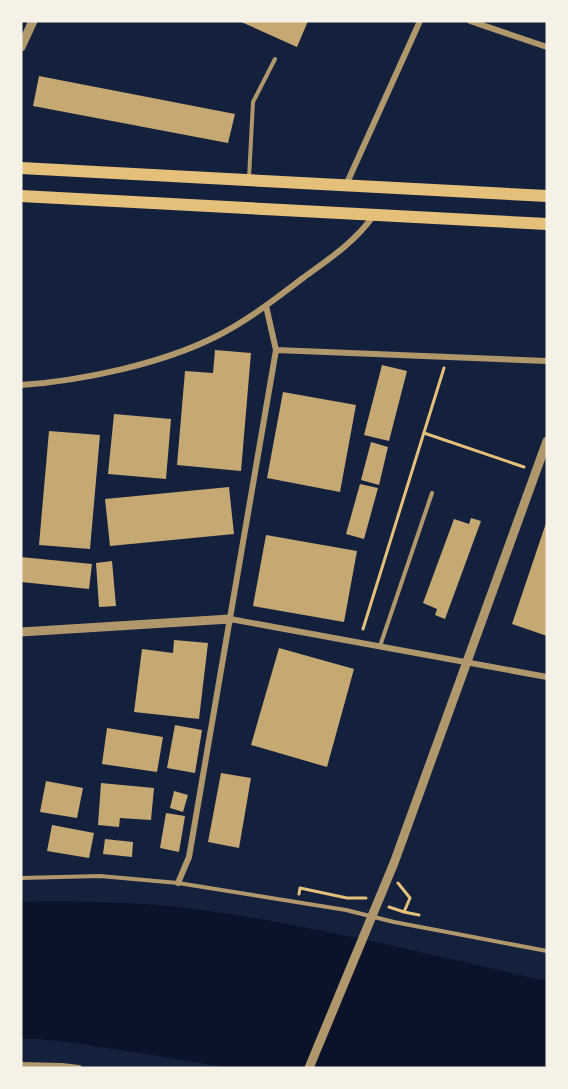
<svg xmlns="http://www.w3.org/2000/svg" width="568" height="1089" font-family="Mulish,sans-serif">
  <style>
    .water { fill: #0b132b }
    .building { fill: #c6a872 }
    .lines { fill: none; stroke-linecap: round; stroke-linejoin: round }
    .path { stroke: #e5c07b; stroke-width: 3 }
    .service { stroke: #b1986c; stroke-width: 4 }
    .minor { stroke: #b1986c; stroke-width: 6 }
    .tertiary { stroke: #b1986c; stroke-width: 9 }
    .trunk { stroke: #e5c07b; stroke-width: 12 }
  </style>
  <rect width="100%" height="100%" fill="#14213d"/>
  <!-- water -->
  <path class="water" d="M56,901c49,1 98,2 146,9 115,16 232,46 345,71v87h-315l-157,-25 -36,-4h-18v-137z"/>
  <!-- building -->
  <path class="building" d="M239,21h69l-11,26z
    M39,76l196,38 -7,29 -195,-37z
    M215,350l36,3 -10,118 -64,-6 8,-94 28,2z
    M382,365l25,6 -18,70 -25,-6z
    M283,392l73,13 -16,87 -73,-14z
    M114,414l57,5 -5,60 -58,-5z
    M49,431l51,4 -10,114 -51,-4z
    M371,442l17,5 -9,38 -18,-5z
    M360,484l18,4 -14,51 -18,-5z
    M229,487l5,47 -124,12 -5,-47z
    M471,518l10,3 -36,98 -10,-4 2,-6 -14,-6 31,-84 15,5z
    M547,520v116l-35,-12z
    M266,535l91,16 -13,71 -91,-16z
    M21,557l71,7 -3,25 -68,-7z
    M112,561l4,45 -17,1 -3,-44z
    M174,640l34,3 -9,76 -65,-7 8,-63 31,4z
    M279,648l75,21 -27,98 -76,-22z
    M175,725l27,5 -7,43 -28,-5z
    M107,728l56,9 -6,35 -55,-8z
    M221,773l30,5 -12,70 -31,-6z
    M46,781l37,7 -6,30 -37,-6z
    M101,783l53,5 -3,32 -31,-2 -1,9 -21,-2z
    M174,791l14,4 -5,17 -13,-4z
    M166,813l19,3 -6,36 -19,-4z
    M52,825l42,8 -5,25 -42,-7z
    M105,839l28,3 -1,15 -29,-3z"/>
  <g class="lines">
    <!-- path -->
    <path class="path" d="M424,433l100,34
      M363,629l81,-261
      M398,883l12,15 -6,14 15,3
      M299,894l1,-6 47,10h19
      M389,907l15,5"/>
    <!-- service -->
    <path class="service" d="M249,178l4,-76 22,-43
      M380,646l52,-153
      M21,878l79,-2 78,7 168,27 48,12 153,29"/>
    <!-- minor -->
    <path class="minor" d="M470,21l77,26
      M346,185l74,-164
      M276,350l271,11
      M21,385c60,-4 140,-21 194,-48 31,-15 60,-38 88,-59 26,-19 52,-36 71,-63
      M230,619l317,58
      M178,883l11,-26 87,-507 -10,-44
      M21,1065l41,1 17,2"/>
    <!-- tertiary -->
    <path class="tertiary" d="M21,47l12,-26
      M21,632l209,-13
      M309,1068l85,-205 153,-422"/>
    <!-- trunk -->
    <path class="trunk" d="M21,168l526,28
      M21,196l526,28"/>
  </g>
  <!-- border -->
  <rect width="568" height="1089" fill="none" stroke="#f6f1e7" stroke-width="45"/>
</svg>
